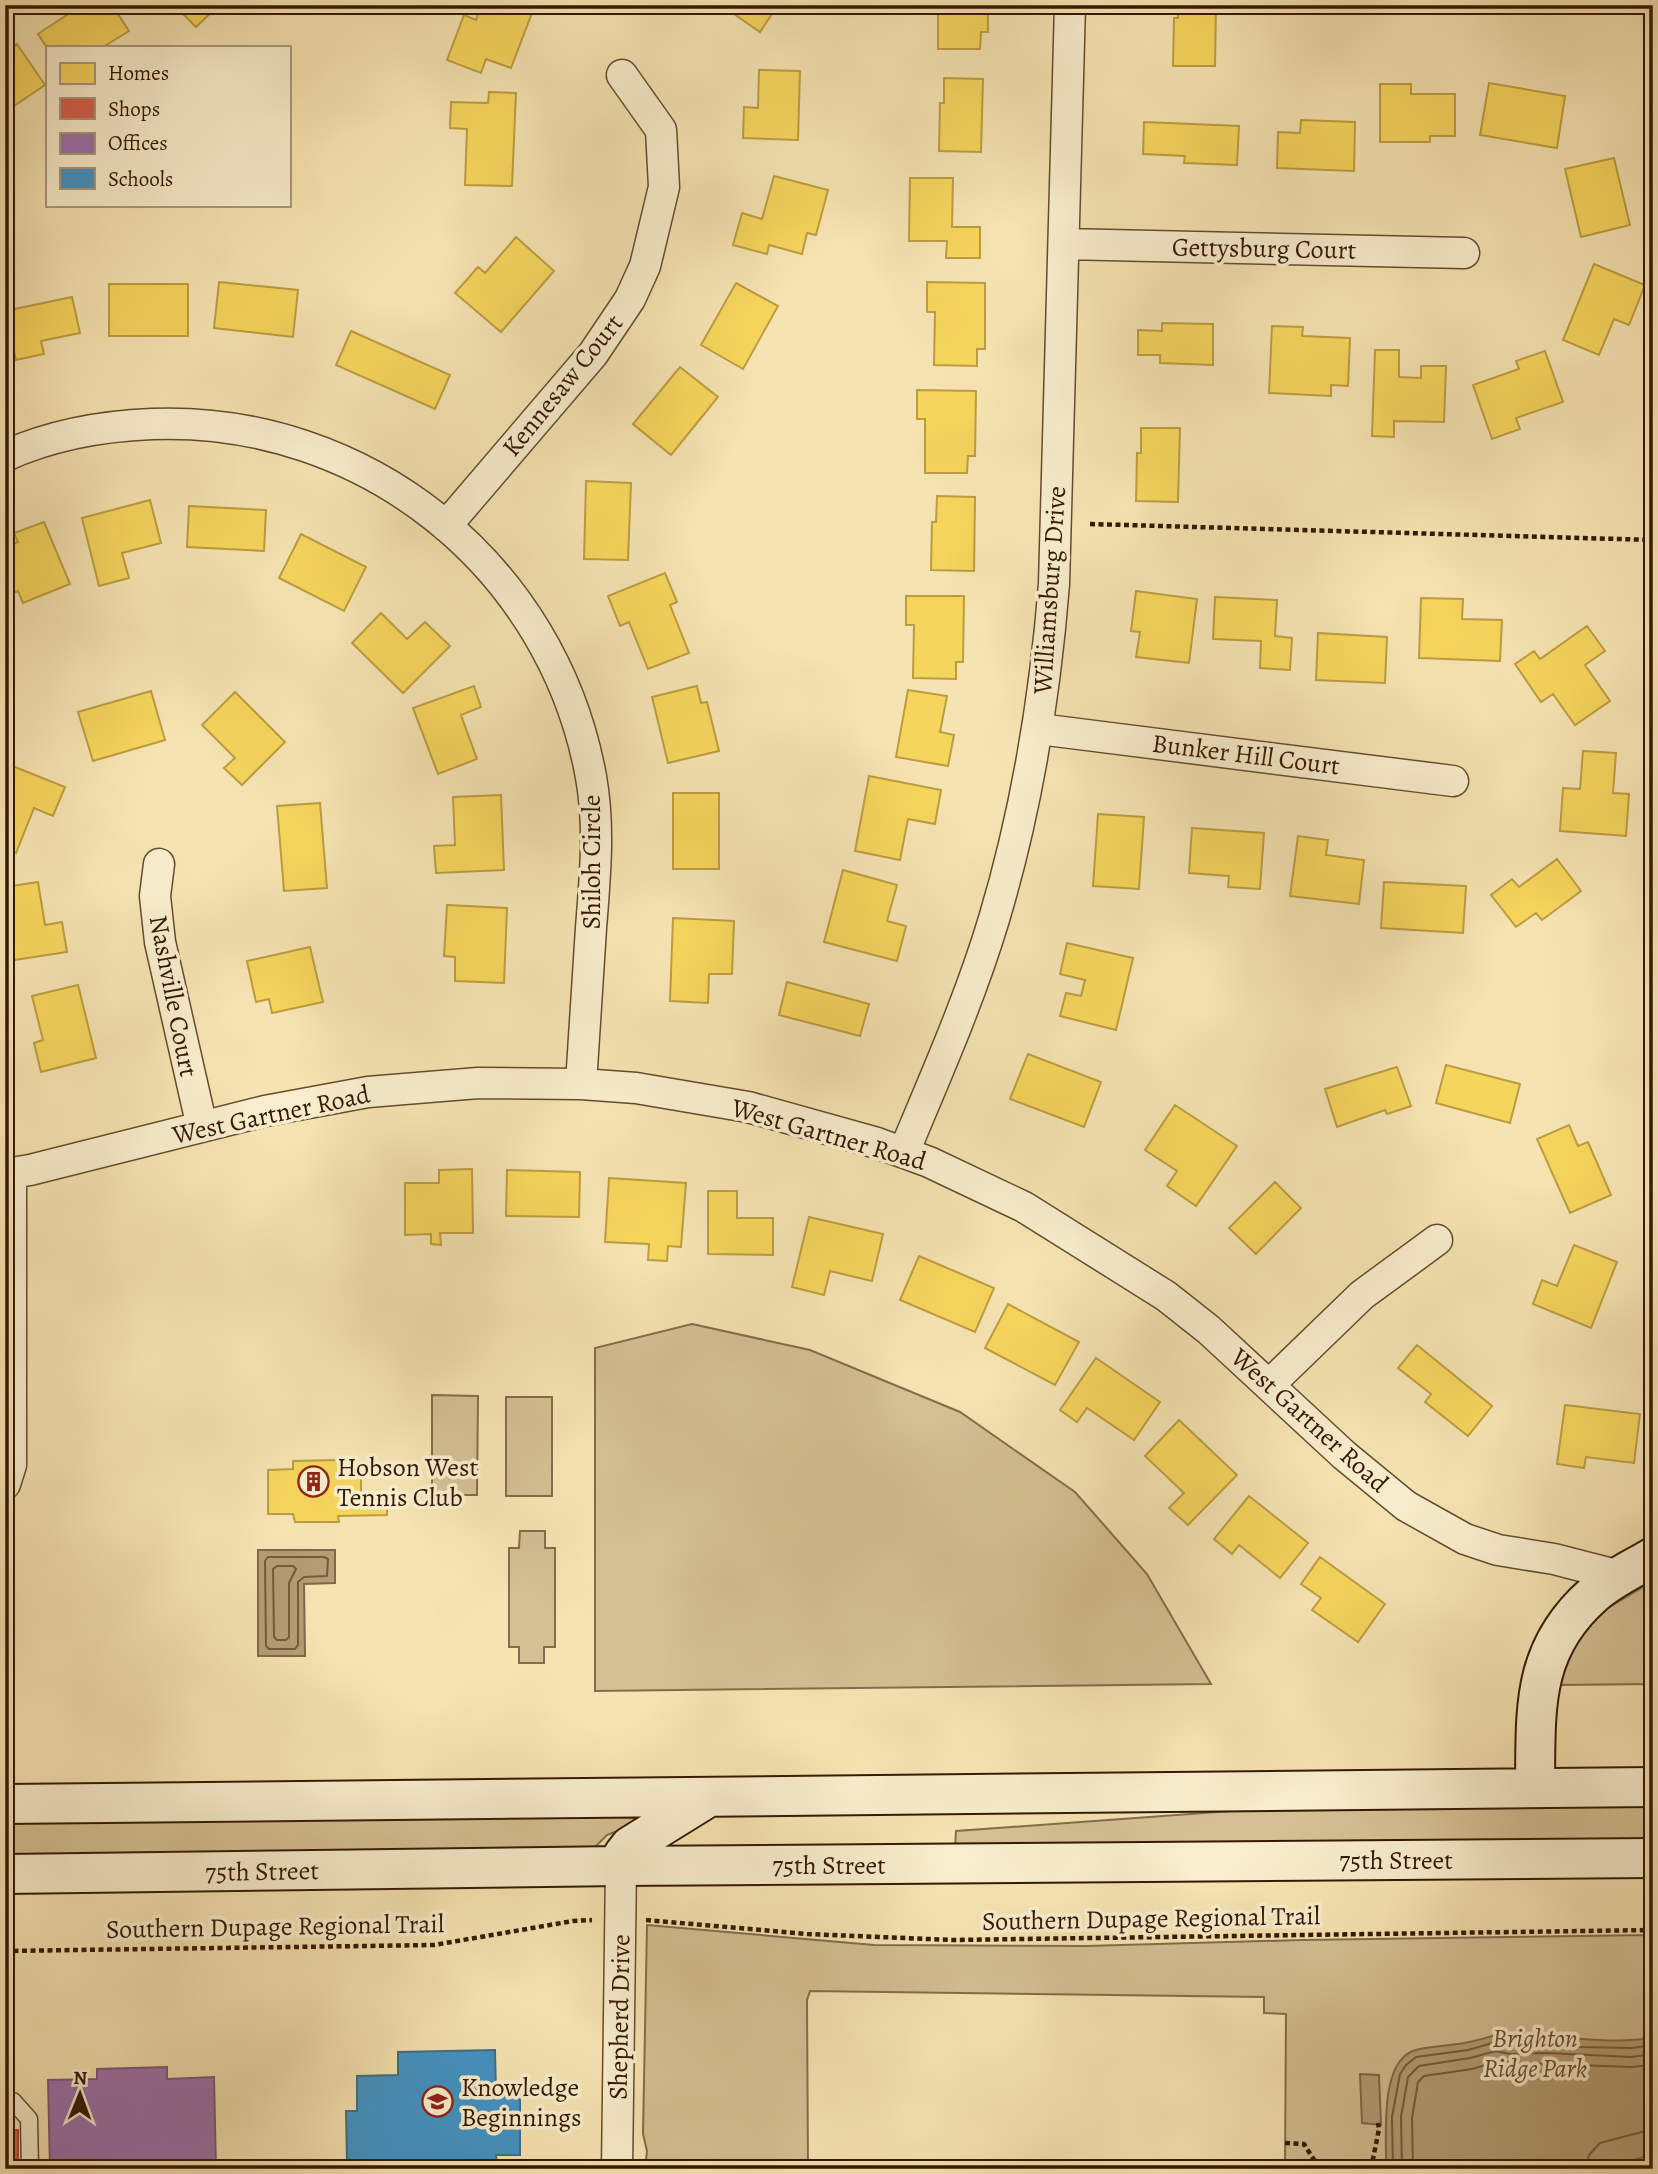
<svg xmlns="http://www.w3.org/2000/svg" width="1658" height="2174" font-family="Alegreya,serif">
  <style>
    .green { fill: #d4c093; stroke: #846c4a; stroke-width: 2 }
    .water { fill: #b49e75; stroke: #816847; stroke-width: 2 }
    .homes { fill: #f6d55c; stroke: #bc9c41; stroke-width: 2 }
    .shops { fill: #d6604d; stroke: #a64a36; stroke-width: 2 }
    .offices { fill: #9970ab; stroke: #7b5678; stroke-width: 2 }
    .schools { fill: #4393c3; stroke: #3f6e89; stroke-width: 2 }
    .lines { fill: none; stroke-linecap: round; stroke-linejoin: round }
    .shore { stroke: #745b3b; stroke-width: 2 }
    .lane-casing { stroke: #654b2d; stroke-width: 19 }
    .street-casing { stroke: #654b2d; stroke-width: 33 }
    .secondary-casing { stroke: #351801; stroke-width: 42 }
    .path { stroke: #351801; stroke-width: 4.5; stroke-dasharray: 5 3.5; stroke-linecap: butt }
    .lane { stroke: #f8edcc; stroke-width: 16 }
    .street { stroke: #f8edcc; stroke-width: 30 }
    .secondary { stroke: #f8edcc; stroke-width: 38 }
    .labels { text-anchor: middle; stroke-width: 7; stroke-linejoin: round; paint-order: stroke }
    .street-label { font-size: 26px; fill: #351801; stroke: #f8edcc }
    .poi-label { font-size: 26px; fill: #351801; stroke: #f8edcc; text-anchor: start }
    .park-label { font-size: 26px; font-style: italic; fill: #654a2d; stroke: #f8edcc }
  </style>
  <rect width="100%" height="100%" fill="#f5e3b1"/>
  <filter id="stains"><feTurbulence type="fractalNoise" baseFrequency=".00286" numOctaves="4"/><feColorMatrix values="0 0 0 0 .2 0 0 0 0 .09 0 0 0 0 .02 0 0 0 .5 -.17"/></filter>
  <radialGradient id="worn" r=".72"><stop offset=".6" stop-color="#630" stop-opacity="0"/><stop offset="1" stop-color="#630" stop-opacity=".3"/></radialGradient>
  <!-- green -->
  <path class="green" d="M692,1324l118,26 150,62 115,80 72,82 64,110 -616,7v-343z
    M432,1395l46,1 -1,99h-45z
    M506,1397h46v99h-46z
    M520,1531h25v17h10v99h-11v16h-25v-16h-10v-99h10z
    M1653,1581v103l-93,1 7,-31 31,-40z
    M1653,1803v36l-698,8 1,-16 345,-25z
    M635,1813v11l-28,11 -15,15 -587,7v-37z
    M647,1925l227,20 212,1 216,-6 351,-5v234h-368l1,-155 -22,-1v-16l-454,-6 -3,9 1,169h-163l2,-18 -4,-17z"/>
  <!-- water -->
  <path class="water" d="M258,1550h77v33l-31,1 1,72h-47z
    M1496,2035c18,4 35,1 54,2 35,2 68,6 103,1v116l-46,15h-221c1,-30 -8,-109 30,-119 15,-4 33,-4 48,-7 11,-2 21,-5 32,-8z
    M1360,2074l19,1 2,50 -19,-2z"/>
  <!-- homes -->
  <path class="homes" d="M82,5h30l17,26 -26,16 -56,1 -9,-14z
    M174,5h45l-23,22z
    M481,5h54l-24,63 -25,-9 -5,14 -34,-13 17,-45 12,5z
    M721,5h57l-18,27z
    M938,5h50v27h-7l-1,17h-42z
    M1178,5h38l-1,61h-42l1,-48h4z
    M17,44l28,41 -40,27v-60z
    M759,70l41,1 -2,69 -55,-2 1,-31 14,1z
    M944,78l39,1 -2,73 -42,-1 1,-48h4z
    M1489,83l76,13 -8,52 -77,-13z
    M1380,84h31v10h44v42h-25v6h-50z
    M489,92l27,1 -4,93 -47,-1 2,-56 -17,-1 1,-26 37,1z
    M1301,120l54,2 -1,49 -77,-3 1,-36 22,1z
    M1144,122l95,4 -2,39 -53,-2 1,-7 -42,-2z
    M1614,158l16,67 -49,12 -16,-68z
    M774,176l54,14 -12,45 -9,-2 -5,21 -33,-9 -2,9 -34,-9 9,-32 20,6z
    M910,178h43l-1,49h28v31h-34l1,-17h-38z
    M516,237l38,34 -53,61 -46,-39 23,-26 7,6z
    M1594,264l51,21 -16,40 -15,-6 -15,36 -36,-15z
    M219,282l79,8 -5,47 -79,-9z
    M927,282l58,1v66h-8v17l-43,-1 1,-53h-8z
    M736,283l42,23 -35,63 -42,-24z
    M109,284h79v52h-79z
    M72,297l8,36 -39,8 3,13 -28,6 -11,-49z
    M1162,323l51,1v41l-53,-2v-8h-22v-25l24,1z
    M1272,326l31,1 -1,9 48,2 -2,48 -17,-1v11l-62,-3z
    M351,331l99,44 -15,34 -99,-44z
    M1375,350h24v27l22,1v-12h25l-2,56 -50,-1v16l-22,-1z
    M1545,351l18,51 -47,16 4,11 -28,10 -19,-54 46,-16 -3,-8z
    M680,367l38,30 -47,58 -38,-31z
    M917,390l59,1 -1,65h-7l-1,17h-42v-54h-8z
    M1141,428h39l-2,74 -42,-1 1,-48h4z
    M586,481l45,2 -3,77 -44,-1z
    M937,496l38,1 -1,74 -43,-1 1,-48h4z
    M150,500l11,43 -39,10 7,25 -30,8 -17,-68z
    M189,506l77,4 -2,41 -77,-4z
    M44,522l26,62 -47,19 -5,-12 -13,5v-49l13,-5 -4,-9z
    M301,534l65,33 -22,44 -65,-33z
    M665,573l12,29 -7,3 19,48 -41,16 -19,-47 -9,4 -12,-30z
    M1136,591l61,8 -8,64 -53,-6 4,-25 -9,-1z
    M906,596h58l-1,66h-7v17l-43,-1 1,-53h-8z
    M1215,597l62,3 -2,36 17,2 -2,32 -30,-2 1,-27 -48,-2z
    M1421,598l42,1 -1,20 40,1 -2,41 -81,-3z
    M381,613l26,26 18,-17 25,24 -47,47 -51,-50z
    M1587,626l18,25 -20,14 25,36 -35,24 -22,-31 -12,8 -26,-38 19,-13 6,8z
    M1318,633l69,4 -2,46 -69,-3z
    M474,686l7,21 -20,8 16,44 -39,15 -25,-66z
    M697,686l4,17 6,-1 12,49 -51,12 -16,-66z
    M908,690l39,6 -7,36 14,3 -6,31 -52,-9z
    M151,691l14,49 -72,21 -15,-49z
    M235,692l50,50 -43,43 -18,-17 11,-10 -33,-33z
    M1583,751l33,2 -3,40 16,1 -3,42 -66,-5 3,-43 17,1z
    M5,763l60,24 -12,29 -19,-8 -18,45 -11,-5z
    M869,776l72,14 -6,34 -27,-5 -8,41 -45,-9z
    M673,793h46v76h-46z
    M501,795l3,75 -68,3 -2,-27 21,-1 -2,-48z
    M320,803l7,85 -43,3 -7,-85z
    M1098,814l46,3 -5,72 -46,-3z
    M1192,828l72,5 -4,56 -32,-2 1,-11 -40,-3z
    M1298,836l30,4 -2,15 38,5 -5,44 -69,-8z
    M1557,859l24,32 -39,29 -6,-7 -20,14 -25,-32 21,-16 7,8z
    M843,870l54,15 -10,36 19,5 -9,35 -73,-19z
    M38,882l7,43 17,-3 5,30 -59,9 -3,-14v-60z
    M1384,882l82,4 -3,47 -82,-5z
    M447,905l60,3 -3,75 -49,-2v-24l-11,-1z
    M673,918l61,3 -2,53h-23l-1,29 -38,-2z
    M1067,943l66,15 -17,72 -56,-14 6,-23 15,3 4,-16 -25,-6z
    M310,947l13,55 -51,11 -3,-14 -13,3 -9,-41z
    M787,982l82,22 -9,32 -81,-21z
    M78,985l18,73 -55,14 -7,-29 9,-3 -11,-44z
    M1028,1054l73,28 -17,45 -74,-28z
    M1446,1065l74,19 -10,39 -74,-20z
    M1397,1067l14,39 -24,8 -2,-4 -48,17 -12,-38z
    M1175,1105l62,41 -41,60 -29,-20 10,-15 -32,-21z
    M1569,1125l9,21 10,-4 23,53 -41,18 -33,-74z
    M472,1169l1,64h-33l1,12 -10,-1v-10l-26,1v-52h34v-13z
    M507,1170l73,2 -1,45 -73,-1z
    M609,1178l77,5 -5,64 -13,-1 -1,15 -19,-1 1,-16 -44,-2z
    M1275,1182l26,26 -45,46 -27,-26z
    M708,1191h29v27h36v37l-65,-1z
    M809,1217l74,17 -11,47 -42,-10 -6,24 -32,-8z
    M1574,1245l43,17 -26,66 -58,-24 9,-24 15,6z
    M919,1256l75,32 -19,44 -75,-32z
    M1008,1304l71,38 -24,43 -70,-37z
    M1417,1345l75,61 -24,30 -43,-34 6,-8 -33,-26z
    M1096,1358l64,44 -26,38 -47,-32 -10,14 -17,-12z
    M1565,1405l75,9 -6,49 -48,-6 -2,11 -27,-4z
    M1179,1420l58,55 -49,50 -19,-17 15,-15 -39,-37z
    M339,1460l1,9h21v26l26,-1v21l-49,1 1,6h-44l-2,-8h-25v-44l25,-1v-8z
    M1249,1496l59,47 -28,35 -41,-33 -7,9 -18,-15z
    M1320,1557l65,47 -27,38 -46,-32 9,-12 -20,-14z"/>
  <!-- shops -->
  <path class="shops" d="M5,2130h13v39h-13z"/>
  <!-- offices -->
  <path class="offices" d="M167,2067v12l47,-2 2,92h-166l-2,-89 49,-1v-10z"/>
  <!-- schools -->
  <path class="schools" d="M495,2050l1,44h24v61h-24l1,13 32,1h-169l-1,-8h-12l-1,-50h11v-35l41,-1v-23z"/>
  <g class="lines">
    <!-- shore -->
    <path class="shore" d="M268,1557h56l4,2 -1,17 -23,1 -6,5v63l-3,4h-26l-3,-3 -1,-85z
      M277,1566h16l3,3 -7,14v54l-3,3h-9l-3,-3 -1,-68z
      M1393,2169l-1,-52 8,-43 6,-9 10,-8 52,-7 28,-8 14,3 38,-1 33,3 51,1 21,-3
      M1402,2169l-1,-52 7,-40 11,-11 51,-8 26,-7 14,3 37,-1 84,4 22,-3
      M1413,2169l-1,-51 6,-36 6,-6 48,-7 24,-7 135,5 22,-2
      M1586,2169l3,-14 11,-12 53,-14"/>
    <defs>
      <path id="lane" d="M13,2101l16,18 1,50"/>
      <path id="street" d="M1064,244l400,9
        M5,456c46,-21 97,-30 147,-32 213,-8 401,142 439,353 9,50 4,100 0,151 -3,52 -7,104 -10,156
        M446,526l147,-172 37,-55 15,-33 19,-79 -3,-57 -39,-55
        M1039,729l414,52
        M159,864l-4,32 5,46 42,185
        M904,1152c32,-77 66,-153 90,-233 33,-110 51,-221 60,-335l16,-579
        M5,1174l25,-4 235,-59 103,-19 110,-9 103,1 55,4 112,19 129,36 52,19 95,45 142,89 43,34 135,125 62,51 59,33 33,11 56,9 66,17
        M1269,1385l93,-90 75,-55
        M5,1484l6,-19v-292
        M617,2169l4,-303"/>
      <path id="secondary" d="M1535,1788c1,-77 -5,-138 59,-194 17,-15 39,-25 59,-37
        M5,1804l1648,-17
        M621,1866l2,-11 7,-9 79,-49
        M5,1874l616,-8 1032,-8"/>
    </defs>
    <!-- lane casing -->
    <use href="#lane" class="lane-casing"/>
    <!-- street casing -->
    <use href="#street" class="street-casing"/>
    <!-- secondary casing -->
    <use href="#secondary" class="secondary-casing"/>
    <!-- path -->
    <path class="path" d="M646,13l4,-8
      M1090,524l563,16
      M646,1920l161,14 145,6 701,-10
      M5,1951l429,-6 139,-24 19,-1
      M1285,2143l19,1 16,25
      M1371,2169l8,-40 -1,-6"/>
    <!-- lane -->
    <use href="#lane" class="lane"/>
    <!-- street -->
    <use href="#street" class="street"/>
    <!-- secondary -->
    <use href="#secondary" class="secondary"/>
  </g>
  <!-- icons -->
  <defs>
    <symbol id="building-ring" viewBox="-11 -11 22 22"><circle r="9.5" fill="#f8edcc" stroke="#8f2418" stroke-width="1.5"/><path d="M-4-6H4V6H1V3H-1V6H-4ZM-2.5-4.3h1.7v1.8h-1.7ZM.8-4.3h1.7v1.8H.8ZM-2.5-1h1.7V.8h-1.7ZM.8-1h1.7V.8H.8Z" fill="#8f2418"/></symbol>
    <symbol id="school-ring" viewBox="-11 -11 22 22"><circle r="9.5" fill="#f8edcc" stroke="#8f2418" stroke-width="1.5"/><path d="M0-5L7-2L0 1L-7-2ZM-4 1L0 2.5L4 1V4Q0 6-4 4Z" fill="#8f2418"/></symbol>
  </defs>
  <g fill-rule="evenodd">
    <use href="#building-ring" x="296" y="1464" width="35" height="35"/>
    <use href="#school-ring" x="420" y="2084" width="35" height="35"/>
  </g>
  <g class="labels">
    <!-- street labels -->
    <g class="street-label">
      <text transform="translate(1264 248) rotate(1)" y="9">Gettysburg Court</text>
      <text transform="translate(562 385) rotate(-51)" y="9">Kennesaw Court</text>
      <text transform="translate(1049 590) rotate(-86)" y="9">Williamsburg Drive</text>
      <text transform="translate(1246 754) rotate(7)" y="9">Bunker Hill Court</text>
      <text transform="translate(591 862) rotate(-90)" y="9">Shiloh Circle</text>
      <text transform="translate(174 996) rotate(79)" y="9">Nashville Court</text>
      <text transform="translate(271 1114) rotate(-12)" y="9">West Gartner Road</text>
      <text transform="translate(829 1134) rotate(16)" y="9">West Gartner Road</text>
      <text transform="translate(1310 1420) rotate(42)" y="9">West Gartner Road</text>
      <text x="1396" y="1869">75th Street</text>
      <text x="829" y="1874">75th Street</text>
      <text transform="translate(262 1871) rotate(-1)" y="9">75th Street</text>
      <text transform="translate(1151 1918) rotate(-1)" y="9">Southern Dupage Regional Trail</text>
      <text transform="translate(275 1926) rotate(-1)" y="9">Southern Dupage Regional Trail</text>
      <text transform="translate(619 2017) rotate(-89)" y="9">Shepherd Drive</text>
    </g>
    <!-- poi labels -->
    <g class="poi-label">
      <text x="337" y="1476">Hobson West<tspan x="337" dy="30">Tennis Club</tspan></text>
      <text x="461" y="2096">Knowledge<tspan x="461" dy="30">Beginnings</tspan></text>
    </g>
    <!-- park labels -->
    <g class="park-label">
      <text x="1535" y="2047">Brighton<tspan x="1535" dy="30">Ridge Park</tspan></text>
    </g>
  </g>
  <!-- margin -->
  <rect width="1658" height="2174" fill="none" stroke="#f5e3b1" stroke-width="28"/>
  <rect x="7" y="7" width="1644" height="2160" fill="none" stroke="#351801" stroke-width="3.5"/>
  <rect x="14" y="14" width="1630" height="2146" fill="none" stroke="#351801" stroke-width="2"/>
  <!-- legend -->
  <rect x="46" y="46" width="245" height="161" fill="#f8edcc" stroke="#aa987b" stroke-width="2"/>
  <rect x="60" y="63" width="35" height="21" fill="#f6d55c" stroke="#aa987b" stroke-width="2"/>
  <text x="108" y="80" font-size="21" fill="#351801">Homes</text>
  <rect x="60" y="98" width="35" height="21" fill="#d6604d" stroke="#aa987b" stroke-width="2"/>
  <text x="108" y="116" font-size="21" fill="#351801">Shops</text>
  <rect x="60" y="133" width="35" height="21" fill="#9970ab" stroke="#aa987b" stroke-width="2"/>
  <text x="108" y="150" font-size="21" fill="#351801">Offices</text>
  <rect x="60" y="168" width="35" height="21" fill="#4393c3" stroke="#aa987b" stroke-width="2"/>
  <text x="108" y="186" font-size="21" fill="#351801">Schools</text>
  <!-- north arrow -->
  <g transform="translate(80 2094) rotate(1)" stroke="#f8edcc" stroke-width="5" paint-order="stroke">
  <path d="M0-5L12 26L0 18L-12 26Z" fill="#351801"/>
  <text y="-10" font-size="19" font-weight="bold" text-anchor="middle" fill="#351801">N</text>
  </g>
  <rect width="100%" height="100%" filter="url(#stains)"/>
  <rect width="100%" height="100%" fill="url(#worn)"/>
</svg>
